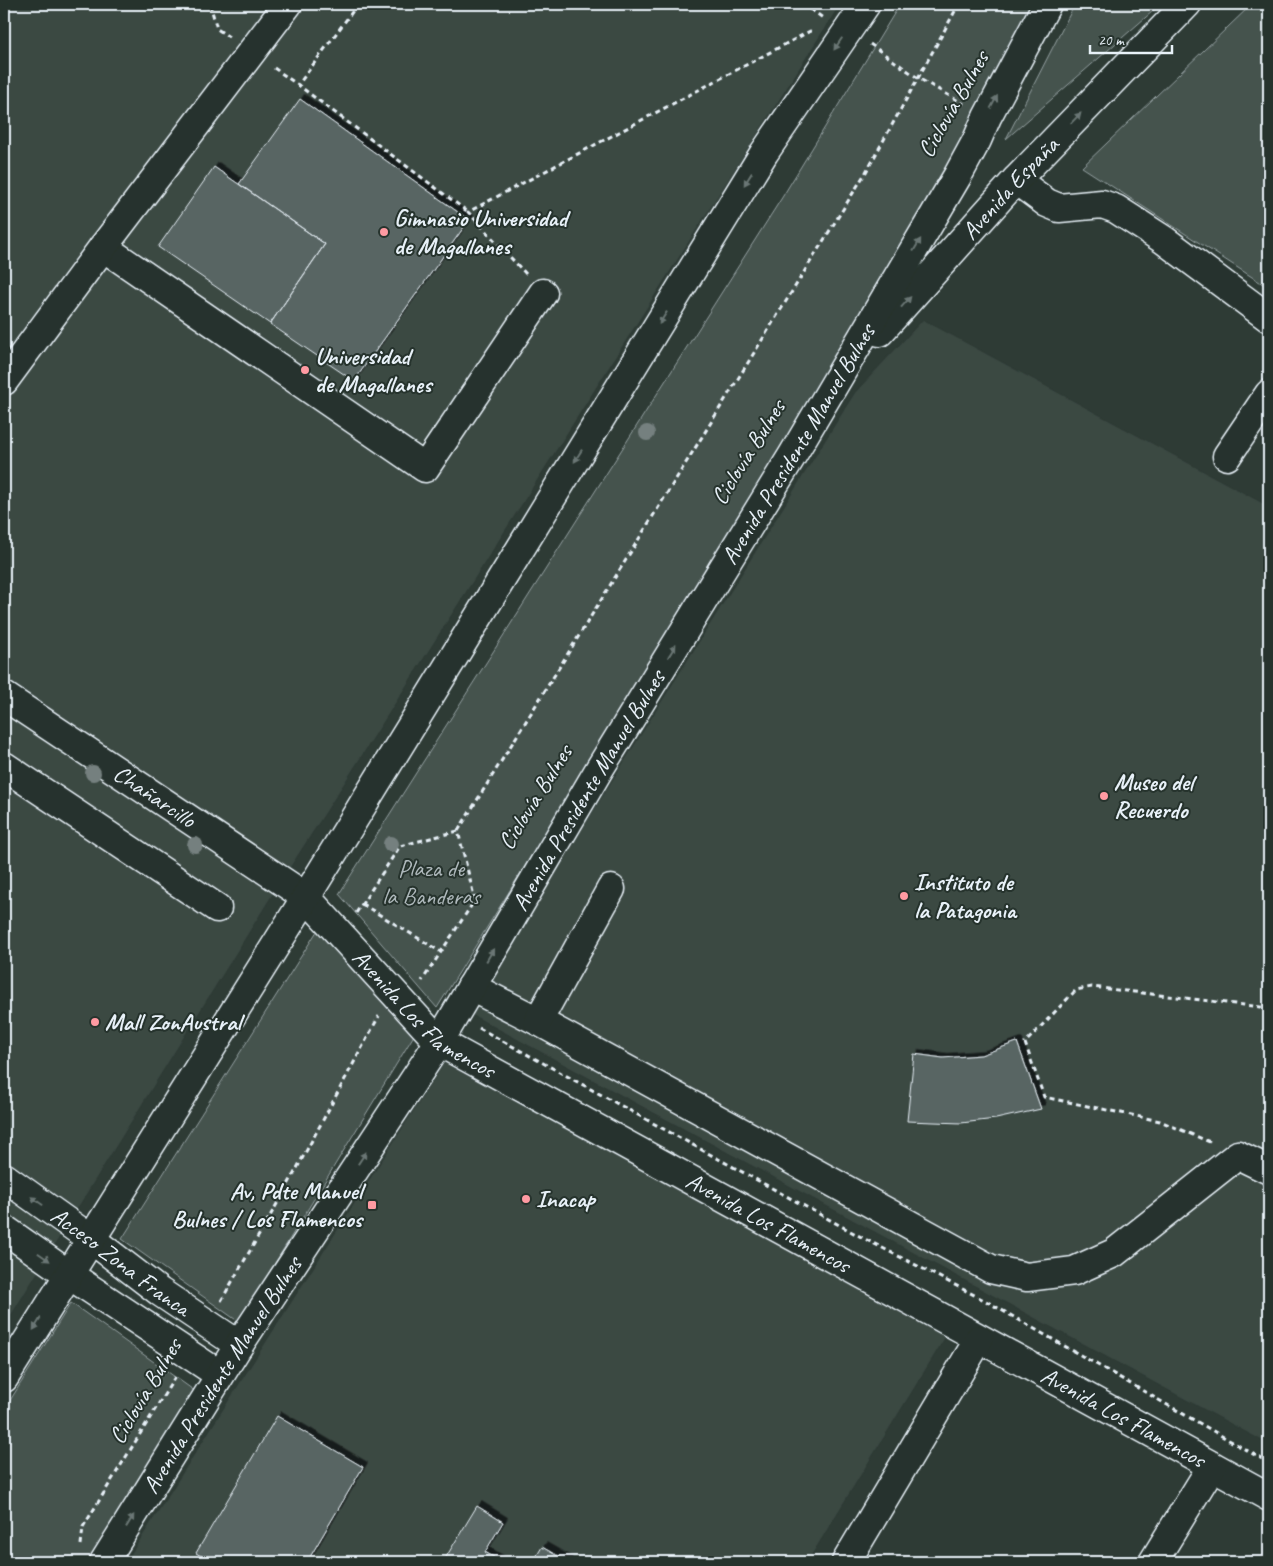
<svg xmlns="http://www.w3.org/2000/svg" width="1273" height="1566" font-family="Caveat,sans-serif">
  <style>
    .built { fill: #3b4843 }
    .green { fill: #45524e; stroke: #96a2a3 }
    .building { fill: #596563; stroke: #e8f1f8; filter: url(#shadow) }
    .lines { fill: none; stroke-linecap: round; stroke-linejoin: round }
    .minor-casing { stroke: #e8f1f8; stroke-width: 31 }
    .major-casing { stroke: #e8f1f8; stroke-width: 31 }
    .path { stroke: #e8f1f8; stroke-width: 3; stroke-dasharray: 5 4; stroke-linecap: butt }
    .minor { stroke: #26332d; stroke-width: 28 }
    .major { stroke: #26332d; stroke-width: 28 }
    .tree { fill: #75807f }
    .oneway { fill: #6a7674 }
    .poi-dot { fill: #ff9aa2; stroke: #26332d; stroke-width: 2 }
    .labels { text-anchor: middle; stroke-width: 4; stroke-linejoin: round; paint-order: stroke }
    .street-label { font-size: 24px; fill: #e8f1f8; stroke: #26332d }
    .poi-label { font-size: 24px; font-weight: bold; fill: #e8f1f8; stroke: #26332d; text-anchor: start }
    .park-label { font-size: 24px; fill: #afb9bc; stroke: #26332d }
  </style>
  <defs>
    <filter id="shadow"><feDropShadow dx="4.5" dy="-4.5" stdDeviation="0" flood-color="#0009"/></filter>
  </defs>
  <rect width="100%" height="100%" fill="#2e3b35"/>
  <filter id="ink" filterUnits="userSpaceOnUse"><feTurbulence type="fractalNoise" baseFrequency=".02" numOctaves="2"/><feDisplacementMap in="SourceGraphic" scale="10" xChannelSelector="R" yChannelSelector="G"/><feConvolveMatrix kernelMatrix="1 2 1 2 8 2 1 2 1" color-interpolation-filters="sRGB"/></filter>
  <g filter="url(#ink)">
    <!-- built -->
    <path class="built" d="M4,4h836l-492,773 -78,121 -266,428z
      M923,320l346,187v937l-798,-430 17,-35 367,-586z
      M444,1063l503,271 -140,228h-681z"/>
    <!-- green -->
    <path class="green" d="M900,4h136l-161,297 -438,707 -98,-114 444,-698z
      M1075,4h86l-155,135z
      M1252,4h17v284l-187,-121z
      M319,928l97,104 -177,290 -117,-83z
      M71,1303l128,91 -103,168h-92v-152z"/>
    <!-- building -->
    <path class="building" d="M300,99l169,121 -115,161 -84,-57 55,-80 -86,-60z
      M214,167l111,77 -55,80 -112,-77z
      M1017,1042l24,67 -45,10 -35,4 -54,-2 7,-67 29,4 38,-3z
      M277,1416l86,51 -56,95h-96l-15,-9z
      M477,1506l26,16 -18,30 17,10h-59z
      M542,1547l26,15h-35z"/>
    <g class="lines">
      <defs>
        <g id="minor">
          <path d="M1016,180l31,23 12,5 43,-4 14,5 48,31 105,78"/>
          <path d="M103,247l322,221 118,-175"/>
          <path d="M4,381l99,-134 185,-243"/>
          <path d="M1227,456l42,-62"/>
          <path id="s1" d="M4,696l302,201 133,145 830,455"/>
          <path d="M4,766l213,142"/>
          <path d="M471,987l67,34 453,248 36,8 47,-6 40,-18 124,-98 31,15"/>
          <path d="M538,1021l73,-132"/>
          <path id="s2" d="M4,1177l87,62 69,53 79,53"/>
          <path d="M4,1229l64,45 152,101"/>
          <path d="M846,1562l133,-223"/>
          <path d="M1153,1562l59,-96"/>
        </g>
        <g id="major">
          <path id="s3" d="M880,332l136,-152 171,-176"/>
          <path d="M4,1378l302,-481 458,-744 102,-149"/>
          <path id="s4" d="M104,1562l135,-217 200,-303 161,-274 192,-312 166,-281 19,-35 10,-23 60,-113"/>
        </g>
      </defs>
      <!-- minor casing -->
      <use href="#minor" class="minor-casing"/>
      <!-- major casing -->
      <use href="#major" class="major-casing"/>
      <!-- path -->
      <path class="path" d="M210,4l7,25 12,8
        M358,4l-60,81 170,127
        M803,4l20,14
        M870,44l48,34 46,26
        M274,68l24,17
        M526,274l-58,-62 346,-183
        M458,831l408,-659 93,-168
        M362,904l79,48
        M356,913l44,-67 58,-15 17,69 -53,81
        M479,1028l384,210 121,62 278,159
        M1210,1142l-50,-21 -116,-24 -19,-54 51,-53 16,-3 177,21
        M221,1301l68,-118 90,-167
        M81,1545l2,-18 92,-150"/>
      <!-- minor -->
      <use href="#minor" class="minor"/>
      <!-- major -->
      <use href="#major" class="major"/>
    </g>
    <!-- trees -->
    <g class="tree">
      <circle cx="647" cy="433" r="8"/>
      <circle cx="93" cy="773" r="8"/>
      <circle cx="391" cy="844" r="8"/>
      <circle cx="195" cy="845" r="8"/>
    </g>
    <!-- one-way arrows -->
    <defs><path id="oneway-solid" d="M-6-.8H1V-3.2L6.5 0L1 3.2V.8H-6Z" transform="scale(1.25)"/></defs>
    <g class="oneway">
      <use href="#oneway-solid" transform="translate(838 44) rotate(124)"/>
      <use href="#oneway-solid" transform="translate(994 102) rotate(-62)"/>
      <use href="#oneway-solid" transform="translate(1076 118) rotate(-46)"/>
      <use href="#oneway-solid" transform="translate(748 179) rotate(122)"/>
      <use href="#oneway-solid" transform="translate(917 245) rotate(-59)"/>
      <use href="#oneway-solid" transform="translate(906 302) rotate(-48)"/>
      <use href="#oneway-solid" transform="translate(663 318) rotate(122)"/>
      <use href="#oneway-solid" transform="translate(578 456) rotate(122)"/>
      <use href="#oneway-solid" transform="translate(672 651) rotate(-58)"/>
      <use href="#oneway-solid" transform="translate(490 955) rotate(-60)"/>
      <use href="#oneway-solid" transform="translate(362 1158) rotate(-57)"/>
      <use href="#oneway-solid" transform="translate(37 1201) rotate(-145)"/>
      <use href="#oneway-solid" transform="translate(44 1257) rotate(35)"/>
      <use href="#oneway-solid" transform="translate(37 1324) rotate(122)"/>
      <use href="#oneway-solid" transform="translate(130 1521) rotate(-58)"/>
    </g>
  </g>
  <!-- markers -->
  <g class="poi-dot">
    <circle cx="384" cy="232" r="5"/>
    <circle cx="305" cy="370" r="5"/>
    <circle cx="1104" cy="796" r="5"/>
    <circle cx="904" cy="896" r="5"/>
    <circle cx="95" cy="1022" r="5"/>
    <circle cx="526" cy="1199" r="5"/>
    <rect x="367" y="1200" width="10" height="10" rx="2.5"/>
  </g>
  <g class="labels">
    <!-- street labels -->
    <g class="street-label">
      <text transform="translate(953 104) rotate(-60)" y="8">Ciclovía Bulnes</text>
      <text dy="8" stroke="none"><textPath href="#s3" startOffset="194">Avenida España</textPath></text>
      <text dy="8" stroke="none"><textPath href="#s4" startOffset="1316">Avenida Presidente Manuel Bulnes</textPath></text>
      <text transform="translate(748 452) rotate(-58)" y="8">Ciclovía Bulnes</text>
      <text dy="8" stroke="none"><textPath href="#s4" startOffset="911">Avenida Presidente Manuel Bulnes</textPath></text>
      <text dy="8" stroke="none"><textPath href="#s1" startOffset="181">Chañarcillo</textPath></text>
      <text transform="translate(535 797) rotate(-58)" y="8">Ciclovía Bulnes</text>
      <text dy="8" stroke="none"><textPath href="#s1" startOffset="530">Avenida Los Flamencos</textPath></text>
      <text dy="8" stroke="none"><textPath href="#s1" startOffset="935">Avenida Los Flamencos</textPath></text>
      <text dy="8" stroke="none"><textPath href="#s2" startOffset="144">Acceso Zona Franca</textPath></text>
      <text dy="8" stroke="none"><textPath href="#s4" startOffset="221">Avenida Presidente Manuel Bulnes</textPath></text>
      <text transform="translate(145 1391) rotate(-59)" y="8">Ciclovía Bulnes</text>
      <text dy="8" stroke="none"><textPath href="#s1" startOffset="1340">Avenida Los Flamencos</textPath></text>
    </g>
    <!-- poi labels -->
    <g class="poi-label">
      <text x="394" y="226">Gimnasio Universidad<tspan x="394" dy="28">de Magallanes</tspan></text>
      <text x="315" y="364">Universidad<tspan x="315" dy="28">de Magallanes</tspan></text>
      <text x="1114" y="790">Museo del<tspan x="1114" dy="28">Recuerdo</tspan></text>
      <text x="914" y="890">Instituto de<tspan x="914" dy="28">la Patagonia</tspan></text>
      <text x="105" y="1030">Mall ZonAustral</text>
      <text x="362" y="1199" text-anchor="end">Av, Pdte Manuel<tspan x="362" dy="28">Bulnes / Los Flamencos</tspan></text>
      <text x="536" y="1207">Inacap</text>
    </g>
    <!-- park labels -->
    <g class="park-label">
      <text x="431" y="876">Plaza de<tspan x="431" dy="28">la Banderas</tspan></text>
    </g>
  </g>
  <!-- margin -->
  <rect width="1273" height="1566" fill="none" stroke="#26332d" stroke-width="20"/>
  <rect x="10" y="10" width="1253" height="1546" fill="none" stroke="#e8f1f8" stroke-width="2" filter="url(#ink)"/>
  <!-- scale -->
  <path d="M1090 45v8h82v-8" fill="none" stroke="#e8f1f8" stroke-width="2.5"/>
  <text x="1098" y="45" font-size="15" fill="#e8f1f8" stroke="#26332d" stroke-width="4" paint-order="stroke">20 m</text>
</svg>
